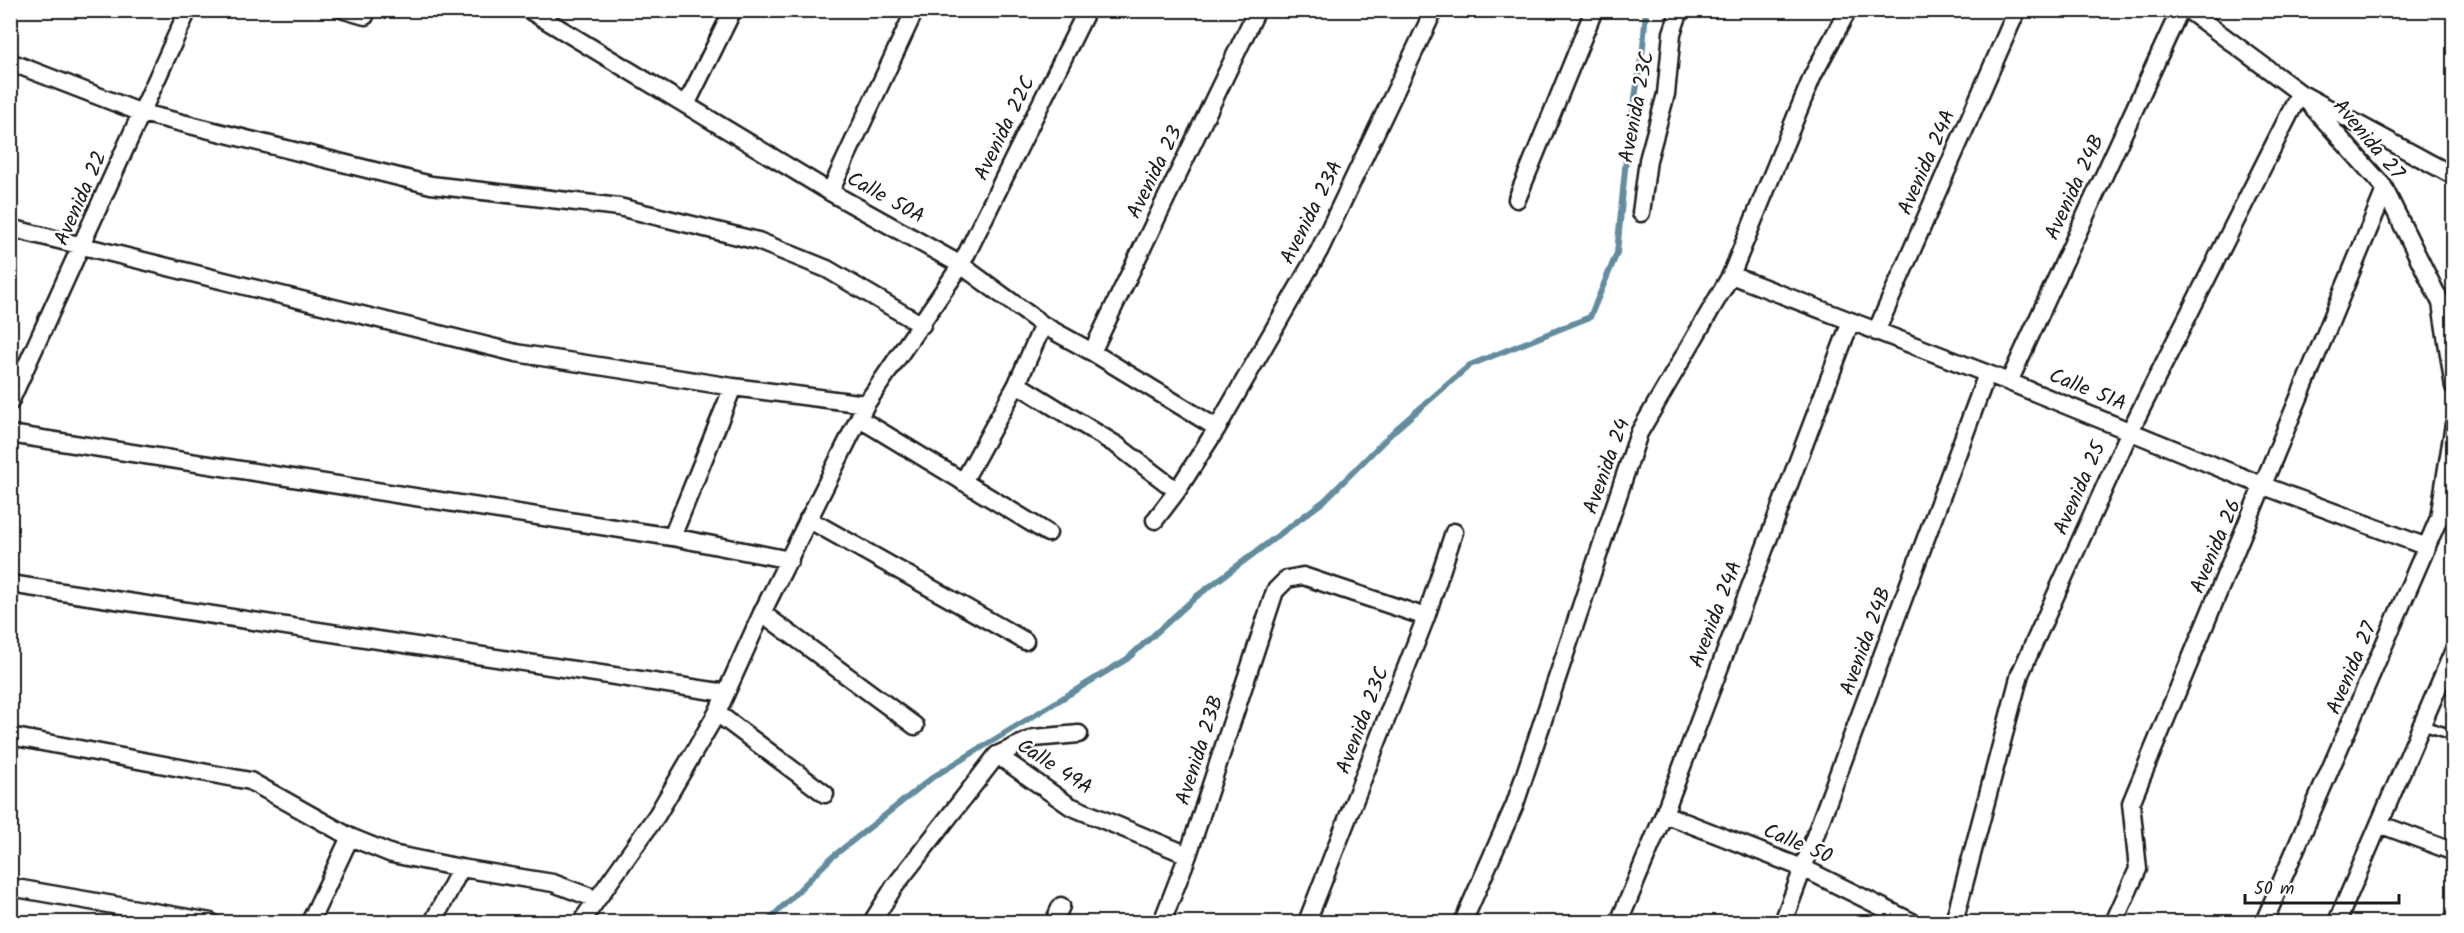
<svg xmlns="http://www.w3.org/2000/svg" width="2464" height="933" font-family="Kalam,sans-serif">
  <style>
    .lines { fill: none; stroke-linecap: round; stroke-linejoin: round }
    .stream { stroke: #638d9e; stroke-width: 6 }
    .service-casing { stroke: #1c1c1c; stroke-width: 13 }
    .minor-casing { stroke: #1c1c1c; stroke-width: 21 }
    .service { stroke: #fff; stroke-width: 8 }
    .minor { stroke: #fff; stroke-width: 16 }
    .labels { text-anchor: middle; stroke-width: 5; stroke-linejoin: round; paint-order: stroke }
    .street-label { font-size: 21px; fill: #1c1c1c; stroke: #fff }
  </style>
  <rect width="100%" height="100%" fill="#fff"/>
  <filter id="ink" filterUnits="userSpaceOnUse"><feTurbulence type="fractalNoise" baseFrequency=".0167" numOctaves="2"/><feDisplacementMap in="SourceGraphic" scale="12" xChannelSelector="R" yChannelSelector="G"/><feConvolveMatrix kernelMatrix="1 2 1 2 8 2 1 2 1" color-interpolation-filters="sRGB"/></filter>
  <g filter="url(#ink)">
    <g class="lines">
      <!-- stream -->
      <path class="stream" d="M767,922l64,-64 102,-81 194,-118 70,-63 127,-95 71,-71 75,-65 120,-48 27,-64 10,-105 16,-101 3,-37"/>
      <defs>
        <path id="service" d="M2421,725l33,10"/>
        <path id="minor" d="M344,10l21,6
          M529,10l301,182 131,73 82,60 49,27 125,76
          M2188,10l112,83 154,83
          M10,62l132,51 289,72 188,22 139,34 69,28 95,56
          M686,105l47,-95
          M830,192l85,-182
          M1517,199l77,-189
          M1641,213l7,-53 18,-66 6,-61 8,-23
          M10,228l506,125 217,34 133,17
          M1731,275l278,107 255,104 163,61
          M1876,332l141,-322
          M1092,352l165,-342
          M2009,382l171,-372
          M1017,384l101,62 59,45
          M10,402l178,-392
          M860,419l188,114
          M10,434l662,103 118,23
          M963,482l54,-98 26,-59
          M808,519l217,122
          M1155,520l22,-29 40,-63 102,-177 115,-241
          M672,537l61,-150
          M10,584l716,109
          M762,613l153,113
          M717,713l108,81
          M10,736l240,45 100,56 42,17 69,14 92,15 43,16
          M997,755l73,51 118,49
          M1664,814l141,55 107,53
          M2379,824l75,28
          M10,887l201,35
          M310,922l40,-85
          M433,922l28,-54
          M581,922l76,-107 60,-102 45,-100 104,-209 95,-139 126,-255
          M872,922l22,-35 103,-132 37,-17 45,-4
          M1054,922l7,-16
          M1162,922l26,-67 87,-264 12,-12 16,-3 123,41
          M1307,922l119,-305 28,-85
          M1463,922l52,-118 124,-371 92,-158 82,-200 35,-65
          M1619,922l45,-108 187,-493
          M1783,922l204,-548
          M1954,922l66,-248 110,-243 170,-338 83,93 58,117 13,84
          M2114,922l24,-53 -7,-66 254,-613
          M2264,922l175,-404 15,-94
          M2337,922l117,-272"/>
      </defs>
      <!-- service casing -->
      <use href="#service" class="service-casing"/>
      <!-- minor casing -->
      <use href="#minor" class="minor-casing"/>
      <!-- service -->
      <use href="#service" class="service"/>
      <!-- minor -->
      <use href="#minor" class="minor"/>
    </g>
  </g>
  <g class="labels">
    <!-- street labels -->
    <g class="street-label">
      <text transform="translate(1636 107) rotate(-79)" y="7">Avenida 23C</text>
      <text transform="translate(1004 128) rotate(-64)" y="7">Avenida 22C</text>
      <text transform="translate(2369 139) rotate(50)" y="7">Avenida 27</text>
      <text transform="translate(1926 162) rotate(-66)" y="7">Avenida 24A</text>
      <text transform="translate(1154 172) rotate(-64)" y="7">Avenida 23</text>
      <text transform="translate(2074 187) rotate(-65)" y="7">Avenida 24B</text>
      <text transform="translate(886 197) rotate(29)" y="7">Calle 50A</text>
      <text transform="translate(80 198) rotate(-66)" y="7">Avenida 22</text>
      <text transform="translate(1311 212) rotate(-63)" y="7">Avenida 23A</text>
      <text transform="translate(2088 389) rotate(22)" y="7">Calle 51A</text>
      <text transform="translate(1606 466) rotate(-70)" y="7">Avenida 24</text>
      <text transform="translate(2079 488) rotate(-66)" y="7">Avenida 25</text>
      <text transform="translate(2215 546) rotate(-67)" y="7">Avenida 26</text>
      <text transform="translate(1715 614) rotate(-69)" y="7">Avenida 24A</text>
      <text transform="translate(1865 641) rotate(-70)" y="7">Avenida 24B</text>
      <text transform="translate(2351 668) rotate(-67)" y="7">Avenida 27</text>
      <text transform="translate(1362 720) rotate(-69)" y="7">Avenida 23C</text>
      <text transform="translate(1199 750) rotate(-72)" y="7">Avenida 23B</text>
      <text transform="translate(1055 766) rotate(33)" y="7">Calle 49A</text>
      <text transform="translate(1798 843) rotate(23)" y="7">Calle 50</text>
    </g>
  </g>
  <!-- margin -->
  <rect width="2464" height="933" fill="none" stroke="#fff" stroke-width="36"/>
  <rect x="18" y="18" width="2428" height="897" fill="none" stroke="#1c1c1c" stroke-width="2" filter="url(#ink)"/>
  <!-- scale -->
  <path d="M2245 894v9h154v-9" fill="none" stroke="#1c1c1c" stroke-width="3"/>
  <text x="2254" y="894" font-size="18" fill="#1c1c1c" stroke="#ffffff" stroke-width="4.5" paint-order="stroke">50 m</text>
</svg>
